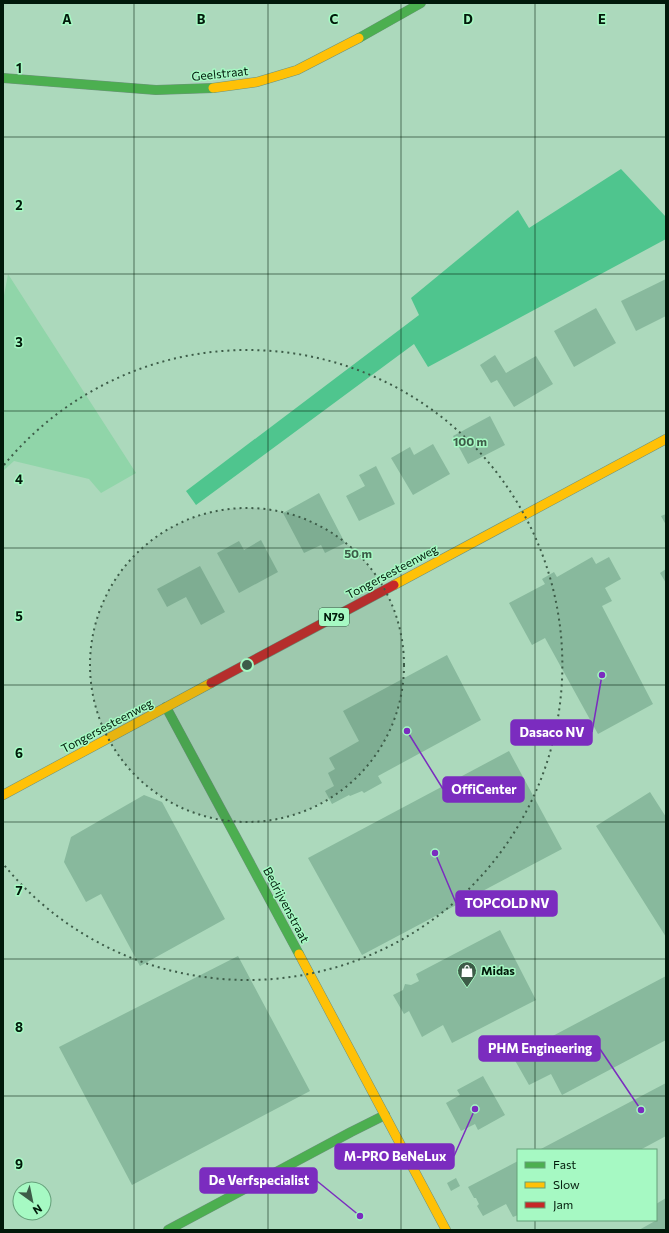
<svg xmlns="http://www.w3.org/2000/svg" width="669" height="1233" font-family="Commissioner,sans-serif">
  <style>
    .green { fill: #90d5a9 }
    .forest { fill: #4fc58e }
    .building { fill: #88b99d }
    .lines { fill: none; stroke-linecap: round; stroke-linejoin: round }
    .fast-casing { stroke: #6d927c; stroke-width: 10 }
    .slow-casing { stroke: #6d927c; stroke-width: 10 }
    .jam-casing { stroke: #6d927c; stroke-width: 10 }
    .fast { stroke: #4caf50; stroke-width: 9 }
    .slow { stroke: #ffc107; stroke-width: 9 }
    .jam { stroke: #c62828; stroke-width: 9 }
    .grid { fill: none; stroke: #01190a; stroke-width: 1; stroke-opacity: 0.55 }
    .ring { fill: none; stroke: #3d5c48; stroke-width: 2; stroke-dasharray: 2 4 }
    .labels { text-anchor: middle; stroke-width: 3; stroke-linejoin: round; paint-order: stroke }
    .shield { fill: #a6f9c3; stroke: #325c42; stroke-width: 1 }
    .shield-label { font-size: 11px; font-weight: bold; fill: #01190a }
    .street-label { font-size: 12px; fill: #01190a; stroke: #a6f9c3 }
    .poi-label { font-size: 12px; font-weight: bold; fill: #01190a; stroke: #a6f9c3; text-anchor: start }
    .grid-label { font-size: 13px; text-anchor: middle; font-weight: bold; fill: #01190a; stroke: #a6f9c3; stroke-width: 3; stroke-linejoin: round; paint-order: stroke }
    .centre { fill: #3d5c48; stroke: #a6f9c3; stroke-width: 2 }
    .ring-label { font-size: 12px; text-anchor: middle; font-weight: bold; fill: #3d5c48; stroke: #a6f9c3; stroke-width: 3; stroke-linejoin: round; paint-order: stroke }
    .leader { fill: none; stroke: #7b2cbf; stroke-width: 1.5 }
    .callout-dot { fill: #7b2cbf; stroke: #a6f9c3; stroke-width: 1.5 }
    .callout { fill: #7b2cbf; stroke: #7b2cbf; stroke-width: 1.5 }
    .callout-label { font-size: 13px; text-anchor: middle; font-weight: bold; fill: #fff }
  </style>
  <rect width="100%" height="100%" fill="#acd9bc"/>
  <!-- green -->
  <path class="green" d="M8,274l128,199 -35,20 -12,-14 -75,-18 -10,9 -1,2v-171z"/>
  <!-- forest -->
  <path class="forest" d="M621,169l45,48v22l-238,128 -14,-23 -218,161 -10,-14 233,-176 -8,-17 107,-88 11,18z"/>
  <!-- building -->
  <path class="building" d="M666,279v37l-30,15 -15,-30z
    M596,308l20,35 -42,24 -20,-36z
    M495,355l11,18 30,-17 17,28 -39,23 -17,-27 -6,3 -11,-18z
    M490,416l15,29 -37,19 -15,-28z
    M433,444l17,30 -37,21 -22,-37 19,-11 4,8z
    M376,466l19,38 -36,17 -13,-25 19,-10 -6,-11z
    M319,493l26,50 -20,10 -4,-8 -17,8 -21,-40z
    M666,514v11l-5,-9z
    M261,540l17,32 -39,21 -22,-40 22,-12 5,9z
    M592,557l4,7 13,-7 12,22 -16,9 7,13 -10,5 51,98 -55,30 -53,-96 -13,7 -23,-42 36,-19 -3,-5 12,-7 3,5z
    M200,566l25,46 -24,13 -15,-28 -19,10 -10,-18z
    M666,569v14l-6,-10z
    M447,655l34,65 -103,56 4,7 -18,10 -2,-2 -12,5 -1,-1 -17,9 -7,-13 9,-5 -6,-13 7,-4 -6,-11 30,-17 -16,-30z
    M509,751l53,98 -200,106 -54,-97z
    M650,792l16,25v120l-70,-111z
    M144,795l18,7 63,117 -85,47 -39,-72 -15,8 -22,-40 7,-25z
    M500,930l36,70 -84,43 -9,-18 -21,12 -13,-26 -5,3 -11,-19 10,-5 2,-6 6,1 8,-4 -3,-7z
    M238,956l72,135 -178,94 -73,-138z
    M666,976v64l-104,55 -11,-21 -22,11 -16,-28z
    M483,1076l22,39 -27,15 -3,-6 -14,7 -15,-28 14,-8 -3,-5z
    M666,1083v53l-26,14h-101z
    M518,1161v54l-5,2 -7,-13 -23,12 -6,-10 2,-2 -3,-6h-2l-6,-11z
    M456,1178l4,8 -9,5 -4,-8z
    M666,1198v32h-27l16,-9 1,-17z"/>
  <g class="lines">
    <defs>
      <path id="fast" d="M359,38l62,-35
        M3,78l153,12 57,-2
        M166,707l133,247
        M168,1230l183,-98 34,-17"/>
      <path id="slow" d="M213,88l44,-6 40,-12 62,-32
        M394,585l272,-146
        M3,795l208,-112
        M299,954l147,276"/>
      <path id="jam" d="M211,683l183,-98"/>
    </defs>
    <!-- fast casing -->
    <use href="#fast" class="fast-casing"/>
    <!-- slow casing -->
    <use href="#slow" class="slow-casing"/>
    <!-- jam casing -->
    <use href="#jam" class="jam-casing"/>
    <!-- fast -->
    <use href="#fast" class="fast"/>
    <!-- slow -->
    <use href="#slow" class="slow"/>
    <!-- jam -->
    <use href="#jam" class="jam"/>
  </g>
  <!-- grid -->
  <path class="grid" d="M134,3v1227M268,3v1227M401,3v1227M535,3v1147M3,137h663M3,274h663M3,411h663M3,548h663M3,685h663M3,822h663M3,959h663M3,1096h663M535,1220v10"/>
  <!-- distance rings -->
  <circle cx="247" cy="665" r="157" fill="#3d5c48" fill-opacity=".12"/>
  <g class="ring">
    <circle cx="247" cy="665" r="157"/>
    <path d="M4 465A315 315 0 1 1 4 865"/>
  </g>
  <!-- icons -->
  <defs>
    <symbol id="shop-pin" viewBox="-11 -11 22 30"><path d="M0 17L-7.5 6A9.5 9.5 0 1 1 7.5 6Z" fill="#3d5c48" stroke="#a6f9c3"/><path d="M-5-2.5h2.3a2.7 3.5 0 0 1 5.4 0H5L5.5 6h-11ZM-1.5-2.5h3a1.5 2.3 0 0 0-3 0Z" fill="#fff"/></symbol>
  </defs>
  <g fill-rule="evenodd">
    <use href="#shop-pin" x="456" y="960" width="22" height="30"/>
  </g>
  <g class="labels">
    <!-- shield labels -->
    <rect class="shield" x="319" y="608" width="30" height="18" rx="3"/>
    <g class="shield-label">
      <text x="334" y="621">N79</text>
    </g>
    <!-- street labels -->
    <g class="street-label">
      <text transform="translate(220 74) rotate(-6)" y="4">Geelstraat</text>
      <text transform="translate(392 572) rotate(-28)" y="4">Tongersesteenweg</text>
      <text transform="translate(107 726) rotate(-28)" y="4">Tongersesteenweg</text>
      <text transform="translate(286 905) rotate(62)" y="4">Bedrijvenstraat</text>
    </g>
    <!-- poi labels -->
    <g class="poi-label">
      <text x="481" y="975">Midas</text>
    </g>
  </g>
  <g class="grid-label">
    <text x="67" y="24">A</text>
    <text x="201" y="24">B</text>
    <text x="334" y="24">C</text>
    <text x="468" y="24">D</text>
    <text x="602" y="24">E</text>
    <text x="19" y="73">1</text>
    <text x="19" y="210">2</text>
    <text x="19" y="347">3</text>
    <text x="19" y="484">4</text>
    <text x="19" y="621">5</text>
    <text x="19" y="758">6</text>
    <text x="19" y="895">7</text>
    <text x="19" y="1032">8</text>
    <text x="19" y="1169">9</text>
  </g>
  <circle cx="247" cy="665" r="6" class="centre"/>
  <g class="ring-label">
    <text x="470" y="446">100 m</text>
    <text x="358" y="558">50 m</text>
  </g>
  <!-- callouts -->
  <path class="leader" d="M602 675L592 732M407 731L443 789M435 853L456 903M641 1110L600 1049M475 1109L454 1156M360 1216L317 1181"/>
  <g class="callout-dot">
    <circle cx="602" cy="675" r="4"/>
    <circle cx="407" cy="731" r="4"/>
    <circle cx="435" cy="853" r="4"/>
    <circle cx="641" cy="1110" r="4"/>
    <circle cx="475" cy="1109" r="4"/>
    <circle cx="360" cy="1216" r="4"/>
  </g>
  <g class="callout">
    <rect x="511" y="720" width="81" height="25" rx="4"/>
    <rect x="443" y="777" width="81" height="25" rx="4"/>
    <rect x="456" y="891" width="101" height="25" rx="4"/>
    <rect x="479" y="1036" width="121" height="25" rx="4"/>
    <rect x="335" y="1144" width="119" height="25" rx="4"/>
    <rect x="200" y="1168" width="117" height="25" rx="4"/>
  </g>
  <g class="callout-label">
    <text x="552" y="737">Dasaco NV</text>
    <text x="484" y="794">OffiCenter</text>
    <text x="507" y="908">TOPCOLD NV</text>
    <text x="540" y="1053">PHM Engineering</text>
    <text x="395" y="1161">M-PRO BeNeLux</text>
    <text x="259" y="1185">De Verfspecialist</text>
  </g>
  <!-- border -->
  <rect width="669" height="1233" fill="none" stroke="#01190a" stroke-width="8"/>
  <!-- legend -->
  <rect x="517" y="1149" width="140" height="72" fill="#a6f9c3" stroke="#649f79"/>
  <rect x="525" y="1162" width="20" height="6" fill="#4caf50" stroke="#649f79"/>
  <text x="553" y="1169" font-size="12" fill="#01190a">Fast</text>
  <rect x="525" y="1182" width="20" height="6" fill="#ffc107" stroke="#649f79"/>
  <text x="553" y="1189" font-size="12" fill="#01190a">Slow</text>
  <rect x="525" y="1202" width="20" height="6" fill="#c62828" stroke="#649f79"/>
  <text x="553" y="1209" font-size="12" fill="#01190a">Jam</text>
  <!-- north arrow -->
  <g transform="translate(32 1201) rotate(147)"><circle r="19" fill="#a6f9c3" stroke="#649f79"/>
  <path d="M0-3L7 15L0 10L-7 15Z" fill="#3d5c48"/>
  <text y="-6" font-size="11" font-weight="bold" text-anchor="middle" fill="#01190a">N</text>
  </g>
</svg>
